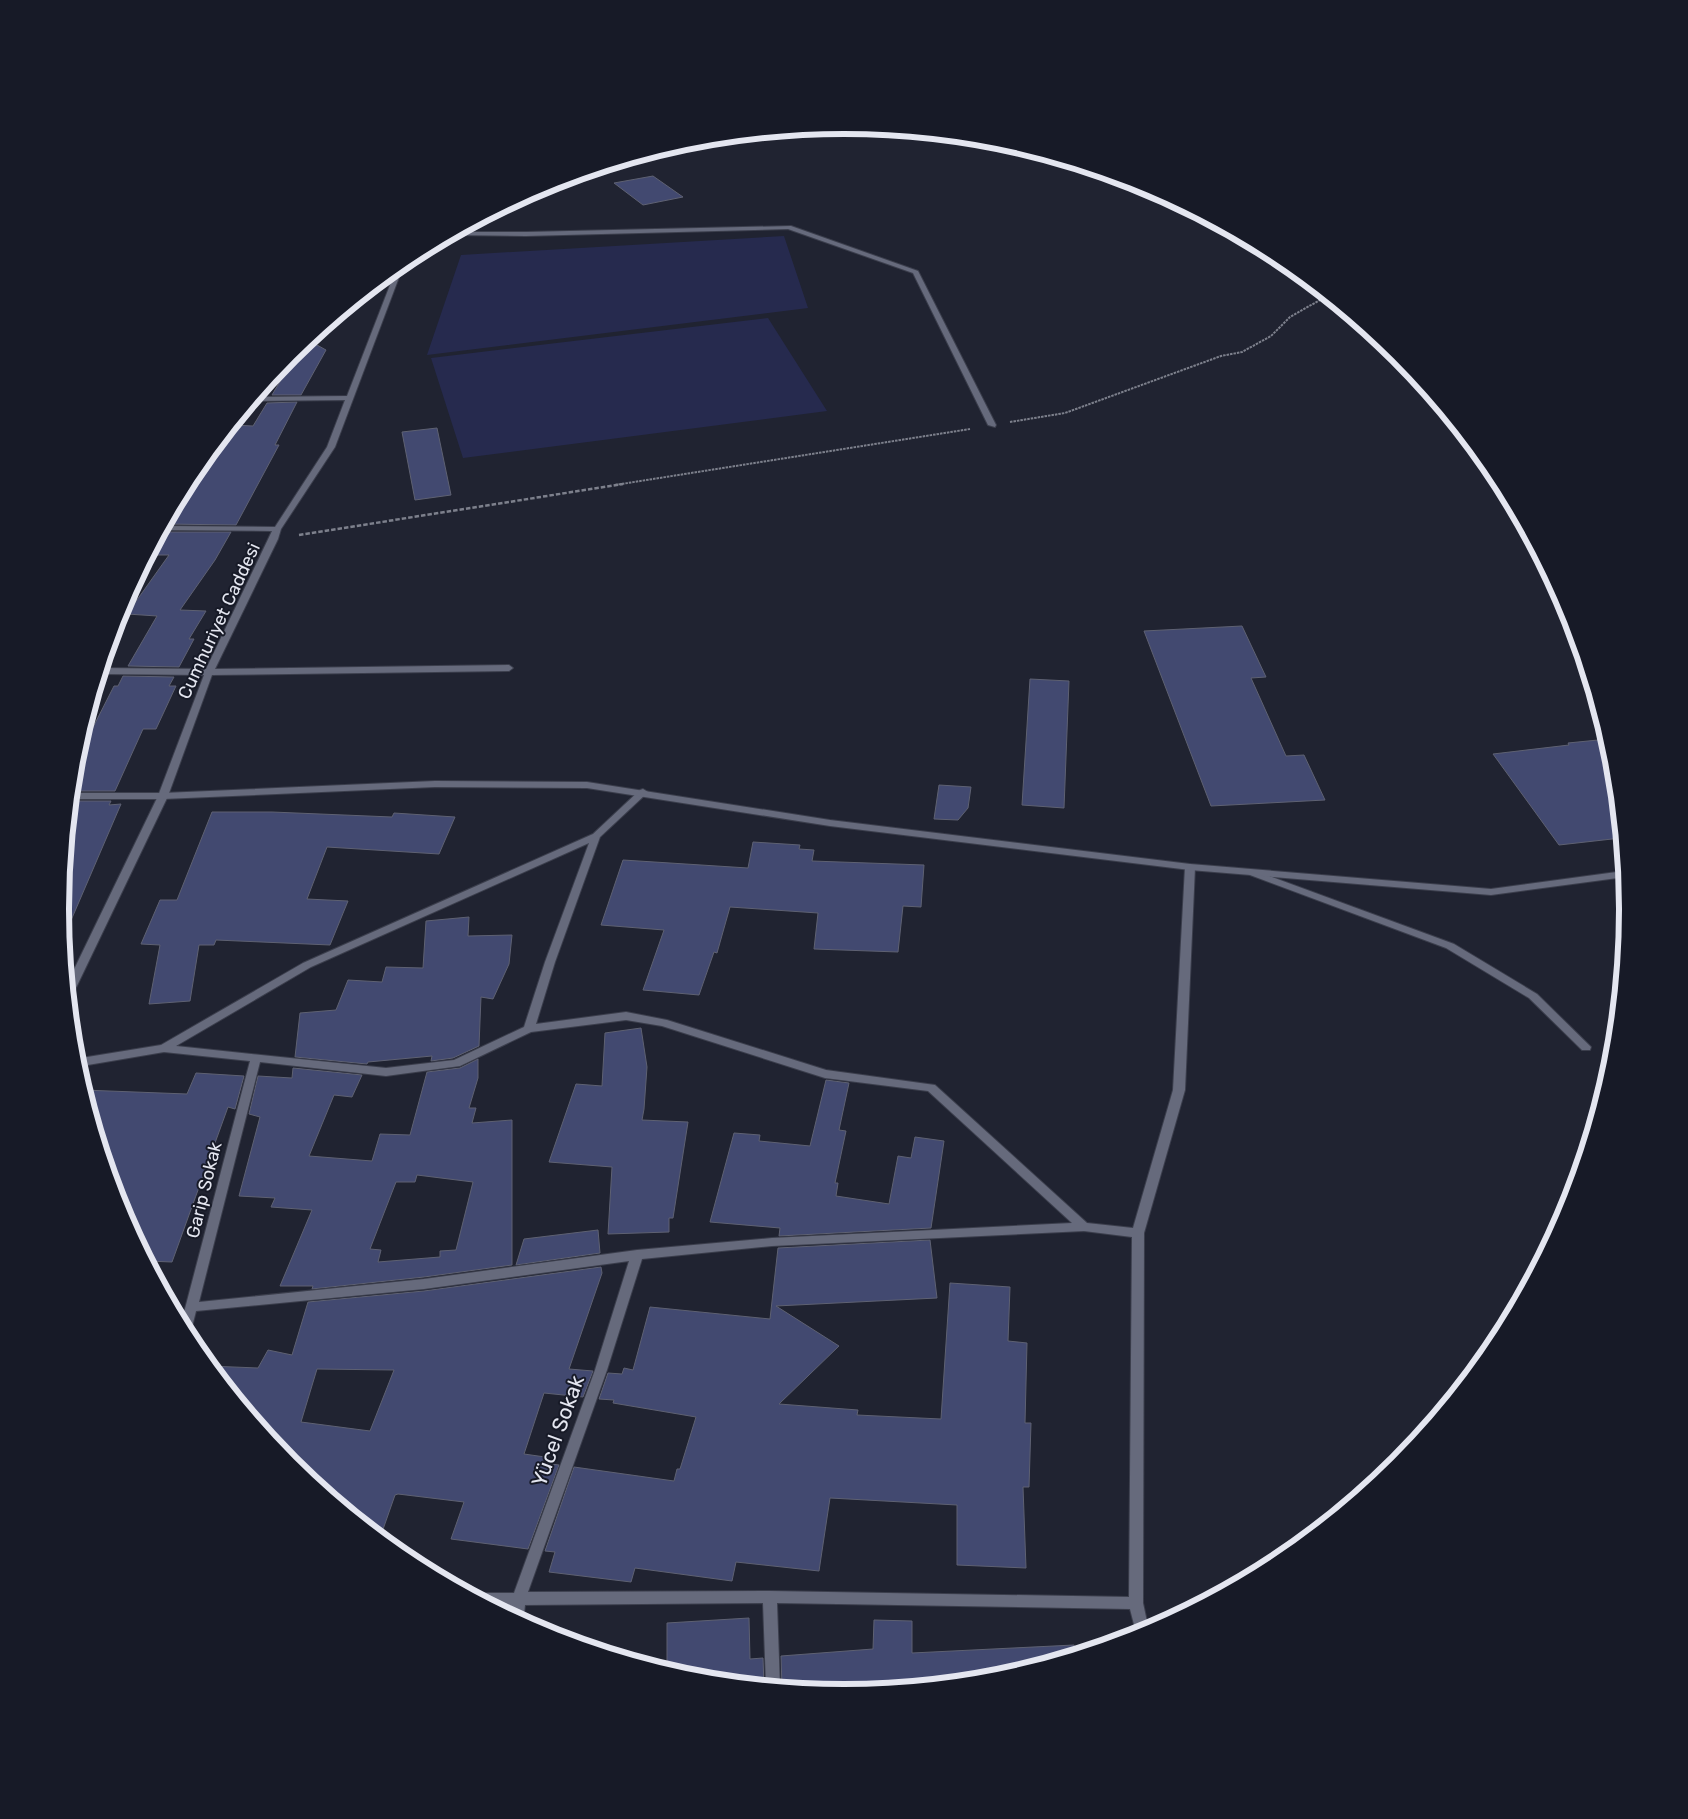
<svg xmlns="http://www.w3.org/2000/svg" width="1688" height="1819" font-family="Rubik,sans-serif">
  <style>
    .green { fill: #262a4e }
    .building { fill: #424970; stroke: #5e6172; fill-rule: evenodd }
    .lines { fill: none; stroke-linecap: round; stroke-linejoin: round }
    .service-casing { stroke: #3b3e4c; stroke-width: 2 }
    .minor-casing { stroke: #3b3e4c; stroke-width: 2 }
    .tertiary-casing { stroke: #3b3e4c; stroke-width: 2 }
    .path-far1 { stroke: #7d808c; stroke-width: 2; stroke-dasharray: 2.5 1; stroke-linecap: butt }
    .path { stroke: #7d808c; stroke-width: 2.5; stroke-dasharray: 4.5 2; stroke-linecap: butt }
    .service { fill: #666a7c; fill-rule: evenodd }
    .minor { fill: #666a7c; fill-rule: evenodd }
    .tertiary { fill: #666a7c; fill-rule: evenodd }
    .labels { text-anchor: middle; stroke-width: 4; stroke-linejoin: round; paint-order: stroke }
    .street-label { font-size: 18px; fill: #e4e6f0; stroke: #171a27 }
    .near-street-label { font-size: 21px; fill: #e4e6f0; stroke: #171a27 }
    .rim { fill: none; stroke: #e4e6f0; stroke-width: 6 }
  </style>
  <rect width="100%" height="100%" fill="#202331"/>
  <!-- green -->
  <path class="green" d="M784,236l24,72 -381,47 34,-100z
    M768,318l59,93 -364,47 -32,-100z"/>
  <!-- building -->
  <path class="building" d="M653,176l30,21 -40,8 -29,-22z
    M308,340l18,10 -25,45h-29l29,-49z
    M297,402l-22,43h4l-43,80 -71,-1 27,-50 40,-49 21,1 14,-23z
    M437,428l14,67 -36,5 -13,-68z
    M161,532h70l-16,28 -35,50 26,1 -17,28h5l-15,28 -51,-1 29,-50 -30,-2 42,-59h-20z
    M1242,626l24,51 -15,1 35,78 18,-1 21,45 -114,6 -67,-175z
    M123,676l51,1 -5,9h7l-20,43h-13l-28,62h-43l3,-35 3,-10 6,-1 30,-59h4z
    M1030,679l39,2 -5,127 -42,-3z
    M1608,739l5,18 8,81 -62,7 -66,-91 76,-9 -1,-2z
    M939,785l32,2 -3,21 -10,12 -24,-1z
    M71,801h40l-2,4 12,-1 -58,135 -3,-29z
    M212,812h60l120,5 2,-4 61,4 -16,37 -112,-7 -20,52 41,2 -18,44 -114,-5 -2,5h-15l-9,56 -41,3 11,-59 -19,-1 19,-44h17z
    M753,842l47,3 -1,4 15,1 -2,11 112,4 -3,42 -18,-1 -5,46 -84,-3 4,-36 -88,-6 -13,46 -3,-1 -15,43 -56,-5 21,-60 -63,-5 22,-65 125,8z
    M469,917l-1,19 44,-1 -3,29 -16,35 -12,-2 -2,49 -26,12 -22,3 1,-5 -64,6 -1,2 -72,-7 5,-44 36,-3 12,-30 34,2 4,-15 37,1 3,-47z
    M641,1028l6,39 -3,42 -2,11 46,2 -15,96h-4v14l-61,2 4,-67 -63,-5 27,-78 26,2 3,-53z
    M478,1059v19l-9,30h7l-4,15 40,-3v145l-88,12 -112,12 1,-3h-33l32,-76 -41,-3 4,-9 -36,-2 21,-79 -11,-3 9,-38 34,2 1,-10 69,7 -10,22 -18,-2 -25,61 63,5 8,-27 30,1 17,-63 33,-4zM417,1175l56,7 -17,68 -16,1v6l-62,5 3,-12 -11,-1 26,-67h19z
    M196,1073l48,3 -9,33 -7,-2 -56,155 -25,-1 -27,-52 -37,-119 104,4z
    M826,1080l23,3 -10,47 7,1 -11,52h3l-2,13 53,8 9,-48 13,2 4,-21 29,4 -13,87 -152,8 1,-8 -70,-6 24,-89 26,2 -1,6 51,5z
    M598,1230l2,23 -84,12 8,-26z
    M930,1240l7,58 -161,8 63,40 -60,58 79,6 -1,5 84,4 9,-136 60,4 -2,54 19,2 -2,80h6l-2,64h-6l3,81 -69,-3v-60l-127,-7 -11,73 -83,-9 -4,19 -97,-13 -4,14 -82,-10 6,-20 -10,-1 29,-84 100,14 3,-12h3l16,-52 -83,-14 1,-3 -15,-1 9,-26 14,1 2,-6 9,2 17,-63 120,12 8,-71z
    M601,1267l1,6 -33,96 24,2 -10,26 -39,-4 -20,61 21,3 -1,6 15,2 -31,84 -77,-10 13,-37 -66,-8 -3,1 -15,43 -91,-74 -80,-98 49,2 10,-18 24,5 16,-53 116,-11zM317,1369l77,1 -24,61 -69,-9z
    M749,1618l1,41 13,-1 1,28 -73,-8 -24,-7v-48z
    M874,1620l38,1v32l162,-8 1,10 -78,23 -153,16 -62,-7 -1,-31 92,-7z"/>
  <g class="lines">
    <defs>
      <path id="service" d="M1253,870l201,74 83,50 54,53 -1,3h-8l-53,-52 -83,-50 -196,-73 -2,-2z"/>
      <path id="minor" d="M791,226l127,45 78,154 -1,2 -7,-2 -75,-152 -125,-44 -262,7 -75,-1 5,-3h70z
        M403,263l1,1 -69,183 -54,82 -3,10 -63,130 294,-4 4,3 -4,3 -297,4 -44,121 -95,198 -4,3 -2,-13 91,-188 46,-121 -103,-1 1,-6 104,1 66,-138 -110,-1 2,-4 111,1 52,-80 18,-47 -93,1 3,-4 92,-1 50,-129z
        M643,789l5,3 -2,2 -46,43 -45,125 -19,62 90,-12 41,8 159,50 109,15 152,138 46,5 40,-138 12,-223 5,-3 5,3 -10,223 -41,143 -1,370 6,28 -12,5 -7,-27 -353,-6 3,84 -14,-1 -3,-83 -238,2 -2,18 -13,-7 1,-11h-21l-17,-9 5,-3h36l81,-223 34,-109 -205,28 -228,22 -5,20 -4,4 -6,-11 69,-263 -86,-9 -88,15 -1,-8 86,-14 142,-82 290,-129 47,-44zM589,843l-44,119 -21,65 -70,33 -68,8 -210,-22 135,-79zM626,1020l36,6 163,52 103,13 144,132 -300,15 -135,12 -213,29 -225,23 61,-240 126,14 74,-10 71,-34zM1084,1231l48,6 -3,360 -359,-6 -242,1 79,-222 35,-111 130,-13z"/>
      <path id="tertiary" d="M435,781l152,1 243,38 360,44 301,25 133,-18 1,6 -134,18 -301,-25 -360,-44 -243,-38 -152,-1 -272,12h-92v-6h92z"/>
    </defs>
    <!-- service casing -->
    <use href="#service" class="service-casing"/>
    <!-- minor casing -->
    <use href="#minor" class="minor-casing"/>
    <!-- tertiary casing -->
    <use href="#tertiary" class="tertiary-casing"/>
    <!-- path-far1 -->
    <path class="path-far1" d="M1010,422l55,-9 156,-57 21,-4 29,-16 19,-19 37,-21
      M615,485l355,-56"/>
    <!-- path -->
    <path class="path" d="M299,535l324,-51"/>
    <!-- service -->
    <use href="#service" class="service"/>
    <!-- minor -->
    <use href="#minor" class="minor"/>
    <!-- tertiary -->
    <use href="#tertiary" class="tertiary"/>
  </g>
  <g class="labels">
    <!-- street labels -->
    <g class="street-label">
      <text transform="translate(219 621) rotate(-65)" y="6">Cumhuriyet Caddesi</text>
      <text transform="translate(204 1190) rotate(-76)" y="6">Garip Sokak</text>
    </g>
    <!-- near-street labels -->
    <g class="near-street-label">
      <text transform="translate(558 1431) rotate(-70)" y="7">Yücel Sokak</text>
    </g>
  </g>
  <!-- crop -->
  <path d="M0 0H1688V1819H0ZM69 909a775 775 0 1 1 1550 0a775 775 0 1 1-1550 0Z" fill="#171a27" fill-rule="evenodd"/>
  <path class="rim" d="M69 909a775 775 0 1 1 1550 0a775 775 0 1 1-1550 0Z"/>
</svg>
